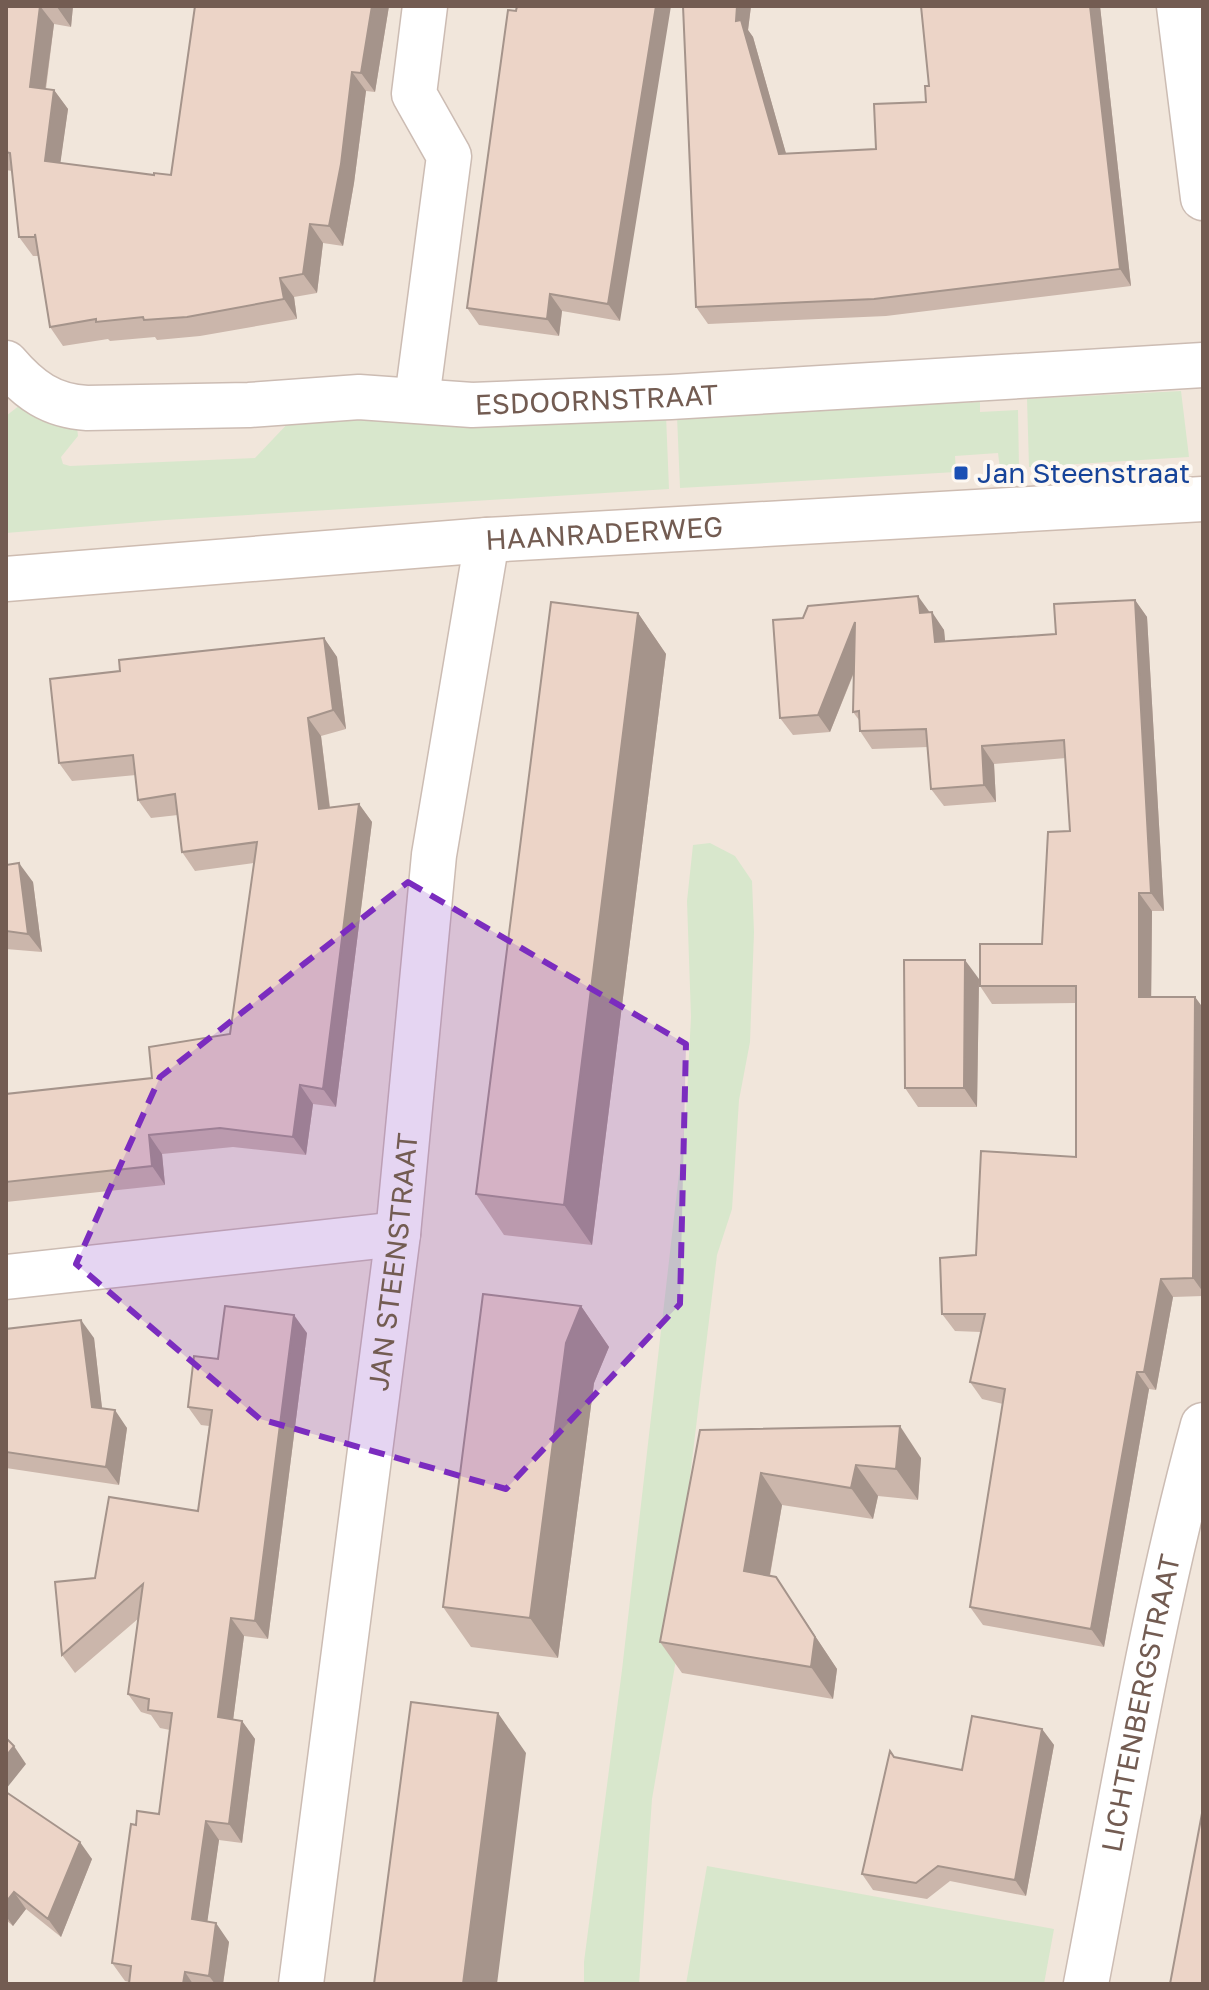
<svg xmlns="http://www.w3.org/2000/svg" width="1209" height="1990" font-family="'Golos Text',sans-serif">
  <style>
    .residential { fill: #f1e6db }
    .green { fill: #d8e7cc }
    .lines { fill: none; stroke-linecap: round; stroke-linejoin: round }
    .street-casing { stroke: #ccbcb3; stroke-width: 47 }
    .secondary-casing { stroke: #cebcb1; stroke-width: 47 }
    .street { stroke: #fff; stroke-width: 44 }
    .secondary { stroke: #fff; stroke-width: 44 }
    .wall { fill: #cbb6ab }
    .shaded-wall { fill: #a5948b }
    .building { fill: #ecd4c7; stroke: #a5948b; stroke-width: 2 }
    .marked { fill: #7b2cbf; fill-opacity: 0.2; stroke: #7b2cbf; stroke-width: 6; stroke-dasharray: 16 10; stroke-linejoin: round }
    .transit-dot { fill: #1a4fb4; stroke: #fdf8f2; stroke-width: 3 }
    .labels { text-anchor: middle; stroke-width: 8; stroke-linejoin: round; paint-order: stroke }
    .street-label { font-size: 28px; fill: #735c52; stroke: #fdf8f2 }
    .transit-label { font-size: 28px; fill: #164399; stroke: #fdf8f2; text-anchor: start }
  </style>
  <rect width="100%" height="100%" fill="#faf4ec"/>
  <!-- residential -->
  <path class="residential" d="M6,6h1197v1978h-1197z"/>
  <!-- green -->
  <path class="green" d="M1181,391l8,66 -160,10 -2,-68z
    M980,402v10l38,-2 1,58 -19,1 -2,-16 -43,3 1,16 -276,16 -3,-72z
    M20,405l57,22 1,9 -17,21 2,7 7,2 185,-8 38,-40 373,-3 3,74 -503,31 -160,13v-117z
    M710,843l25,13 17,25 2,51 -4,110 -11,58 -7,109 -15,46 -30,246 -5,124 -30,174 -13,185h-55v-22l38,-292 64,-557 5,-96 -4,-116 6,-56z
    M707,1866l347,63 -10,55h-358z"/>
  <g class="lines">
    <defs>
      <g id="street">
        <path d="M1179,6l24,192"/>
        <path id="s1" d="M6,363c23,27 45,43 81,45l162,-3 110,-8 113,8 199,-8 532,-32"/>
        <path d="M417,399l32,-243 -35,-62 11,-88"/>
        <path d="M6,1277l392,-43"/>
        <path id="s2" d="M301,1984l97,-750 36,-379 53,-315"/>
        <path id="s3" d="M1086,1984c36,-187 67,-376 117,-559"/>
      </g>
      <g id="secondary">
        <path id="s4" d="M6,579l481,-39 716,-41"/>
      </g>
    </defs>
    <!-- street casing -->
    <use href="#street" class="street-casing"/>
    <!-- secondary casing -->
    <use href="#secondary" class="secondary-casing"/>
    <!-- street -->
    <use href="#street" class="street"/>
    <!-- secondary -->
    <use href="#secondary" class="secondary"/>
  </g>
  <!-- wall -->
  <path class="wall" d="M6,6h67l-2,21 -17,-3 -8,65 8,1 14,19 -8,54 94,12h17l24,-169h194l-14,86 -9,-1 -12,92 -11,63 -20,-3 -6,50 -23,4 3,22 -97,17 -43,4 -2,-3 -45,4 -2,-2 -45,7 -13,-19 -11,-71h-6l-14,-19 -7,-66 -6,-1z
    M683,6h68l-3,24 5,7 33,117 90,-5 50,-47 3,-16 -8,-80h179l31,280 -245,30 -178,8 -12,-17z
    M516,11l104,310 -58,-10 -3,25 -80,-11 -12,-17z
    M1135,600l12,17 17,294h-12l-1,86h44l8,11v288l-30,1 -17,93 -7,-1 -45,258 -121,-22 -13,-18 33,-203 -21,-5 -12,-17 11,-50 -26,-1 -13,-17 34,-59 100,-98v-154l-84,1 -12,-18 62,-42 28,-113 -4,-73 -72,6 2,38 -52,4 -13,-17 -3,-42 -56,2 -12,-18 -1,-11 -6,-8 1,-39 -24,59 -37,3 -13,-17 150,-106 14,18 1,11 111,-7z
    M638,613l28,41 -74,591 -88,-10 -28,-41z
    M324,638l13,19 9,72 -25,7 9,71 29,-3 13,18 -36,285 -23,-3 -7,51 -73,-8 -71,7 3,31 -159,17v-108l146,-16 78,-44 24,-171 -59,8 -13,-19 -4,-37 -27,3 -13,-18 -2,-25 -64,6 -13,-18 61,-92z
    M6,865l27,17 9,70 -36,-3z
    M979,979l-2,128h-59l-13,-19z
    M581,1306l28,41 -15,36 -36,275 -87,-11 -28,-40z
    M6,1329l88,9 8,71 25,19 -8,57 -113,-17z
    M307,1333l-39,306 -24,-3 -11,84 9,1 13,18 -13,104 -23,-3 -12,82 22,20 -6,42h-94v-2l-4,-1 -13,-18 24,-138 23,-11 11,-84 -10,-2 -9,-13 -10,-3 -13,-18 11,-76 -64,55 -13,-18 33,-77 103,-67 11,-85 -8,-1 -13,-18 30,-48z
    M700,1430l221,28 -3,42 -40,-4 -5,23 -91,-14 -12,71 6,1 61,92 -4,30 -151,-26 -22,-31z
    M1042,1729l12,16 -28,151 -76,-15 -23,18 -54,-9 -11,-16 100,-104z
    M6,1792l86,67 -31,78 -35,-28 -13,17 -7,-6z"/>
  <!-- shaded-wall -->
  <path class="shaded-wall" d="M40,6l14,18 -11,82 -13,-19z
    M57,6h16l-2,21 -14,-20z
    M372,6h17l-14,86 -14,-19z
    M656,6h15l-51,315 -12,-17z
    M737,6h14l-3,24 5,7 38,134 -12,-17 -43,-133z
    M1090,6h10l31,280 -11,-17z
    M352,72l14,19 -12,92 -11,63 -14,-20z
    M54,90l14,19 -10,71 -13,-19z
    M310,224l13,19 -6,50 -14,-19z
    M280,278l14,19 3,22 -13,-20z
    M550,294l12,17 -3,25 -12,-17z
    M918,596l13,18 -11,-1z
    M1135,600l12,17 17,294 -13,-18z
    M932,612l12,18 3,30 -12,-18z
    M638,613l28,41 -74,591 -28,-40z
    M855,622l12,17 -37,93 -12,-17z
    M324,638l13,19 9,72 -13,-19z
    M308,718l13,18 11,91 -13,-18z
    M982,746l12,18 2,38 -12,-17z
    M359,804l13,18 -36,285 -13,-18z
    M19,863l14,19 9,70 -14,-18z
    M1139,893l13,18 -1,104 -12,-18z
    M965,960l14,19 -2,128 -13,-19z
    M1195,997l8,11v284l-10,-14z
    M300,1085l13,19 -7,51 -13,-18z
    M149,1135l13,19 3,31 -13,-19z
    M1161,1279l12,18 -17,93 -12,-18z
    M581,1306l28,41 -15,36 -36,275 -28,-40 36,-275z
    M294,1315l13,18 -39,306 -13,-18z
    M81,1320l13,18 10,87 -12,-18z
    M1137,1372l12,17 -45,258 -13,-18z
    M115,1410l12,18 -8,57 -13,-18z
    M900,1426l21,32 -3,42 -22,-31z
    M856,1465l22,31 -5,23 -22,-31z
    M761,1473l21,32 -17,97 -21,-31z
    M776,1577l61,92 -4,30 -22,-32z
    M231,1618l13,18 -13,100 -13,-19z
    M498,1713l28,40 -29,231h-34z
    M242,1721l13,18 -13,104 -13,-19z
    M1042,1729l12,16 -28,151 -11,-16z
    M14,1746l12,18 -20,25v-33z
    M206,1821l13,19 -14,98 -13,-19z
    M80,1842l12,17 -31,78 -13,-18z
    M14,1892l12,17 -13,17 -7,-10v-14z
    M216,1923l13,19 -6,42h-8l-6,-8z
    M185,1972l8,12h-10z"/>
  <!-- building -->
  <path class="building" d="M6,6h34l-10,81 24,3 -9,71 109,14v-2l17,2 24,-169h177l-11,67 -9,-1 -11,92 -12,62 -19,-2 -7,50 -23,4 4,21 -97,18 -43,3 -1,-3 -47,5v-3l-46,8 -15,-93v3h-16l-9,-84 -4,-1z
    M517,6h139l-48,298 -58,-10 -3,25 -80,-11 41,-298 8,1z
    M683,6h54l-1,15 5,-1 38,134 97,-5 -2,-45 52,-2 -1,-16h4l-8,-80h169l30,263 -246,30 -178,8z
    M918,596l2,17 12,-1 3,30 121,-8 -2,-30 81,-4 16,293h-12v104h56l-2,281 -32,1 -17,93h-7l-46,257 -121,-22 35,-218 -35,-7 15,-68h-43l-2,-56 36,-3 5,-104 95,6v-171h-96v-42h62l6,-112 22,-1 -6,-91 -82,6 2,39 -53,4 -5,-60 -66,2 -1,-20 -6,1 2,-90 -37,93 -38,3 -7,-98 30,-2 5,-12z
    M551,602l87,11 -74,592 -88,-11z
    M324,638l9,72 -25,8 11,91 40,-5 -36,285 -23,-4 -7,52 -73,-9 -71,7 3,31 -146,16v-88l146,-16 -3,-31 81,-13 27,-192 -75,10 -7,-58 -37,6 -5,-45 -74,8 -9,-84 70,-8 -1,-11z
    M19,863l9,71 -22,-3v-66z
    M904,960h61l-1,128h-59z
    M483,1294l98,12 -15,37 -36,275 -87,-11z
    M225,1306l69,9 -39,306 -24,-3 -13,99 24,4 -13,103 -23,-3 -14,98 24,4 -7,53 -24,-4 -2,12h-54l2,-18 -19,-3 19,-139 5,1 1,-14 22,3 13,-101 -24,-3 1,-11 -21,-5 15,-110 -81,71 -7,-73 40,-4 14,-81 89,14 14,-101 -24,-3 6,-51 24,3z
    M81,1320l11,87 23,3 -9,57 -100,-15v-123z
    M900,1426l-4,43 -40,-4 -5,23 -90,-15 -17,98 32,6 39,60 -4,30 -151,-25 40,-212z
    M411,1702l87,11 -35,271h-89z
    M972,1716l70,13 -27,151 -77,-14 -22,17 -54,-9 28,-123 4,6 68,13z
    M6,1738l8,8 -8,10z
    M6,1792l74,50 -32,77 -34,-27 -8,10z
    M1203,1808v176h-33z"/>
  <!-- marked area -->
  <path class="marked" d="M408,882l278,162 -6,260 -174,185 -246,-70 -184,-155 84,-187z"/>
  <!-- markers -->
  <rect class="transit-dot" x="953" y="465" width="16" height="16" rx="4"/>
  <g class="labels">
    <!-- street labels -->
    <g class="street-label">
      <text dy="10" stroke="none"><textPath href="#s1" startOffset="606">ESDOORNSTRAAT</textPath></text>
      <text dy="10" stroke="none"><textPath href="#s4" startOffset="600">HAANRADERWEG</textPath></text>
      <text dy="10" stroke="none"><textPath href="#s2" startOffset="728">JAN STEENSTRAAT</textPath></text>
      <text dy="10" stroke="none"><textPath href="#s3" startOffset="286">LICHTENBERGSTRAAT</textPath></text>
    </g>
    <!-- transit labels -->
    <g class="transit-label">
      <text x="977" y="483">Jan Steenstraat</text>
    </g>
  </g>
  <!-- border -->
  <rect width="1209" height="1990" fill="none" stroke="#735c52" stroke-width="16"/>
</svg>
